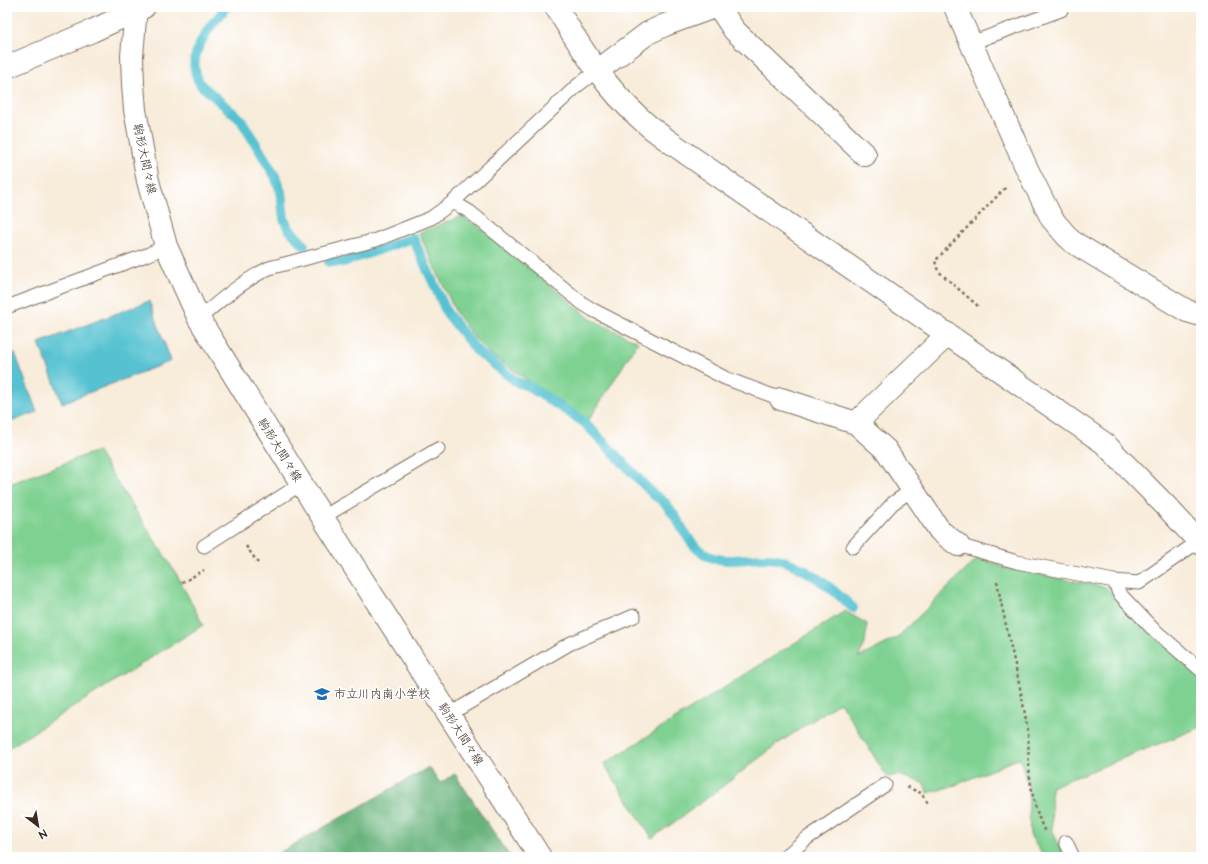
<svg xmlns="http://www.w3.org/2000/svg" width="1208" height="864" font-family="'Architects Daughter','Klee One',sans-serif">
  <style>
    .green { fill: #7fd192; stroke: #5d7e58 }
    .forest { fill: #67b37c; stroke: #516e4d }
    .water { fill: #57c2d1; stroke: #497678 }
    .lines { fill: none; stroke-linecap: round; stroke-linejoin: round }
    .stream { stroke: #57c2d1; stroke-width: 10 }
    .lane-casing { stroke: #7d6e60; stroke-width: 15 }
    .street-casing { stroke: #7d6e60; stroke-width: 24 }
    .secondary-casing { stroke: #7d6e60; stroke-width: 24 }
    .path { stroke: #7d6e60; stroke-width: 2.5; stroke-dasharray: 3 3; stroke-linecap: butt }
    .lane { stroke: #fff; stroke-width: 13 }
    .street { stroke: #fff; stroke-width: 22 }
    .secondary { stroke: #fff; stroke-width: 22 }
    .labels { text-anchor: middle; stroke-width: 3; stroke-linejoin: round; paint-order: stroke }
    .street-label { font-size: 12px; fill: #3b2a1e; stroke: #fff }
    .poi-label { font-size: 12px; fill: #3b2a1e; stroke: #fff; text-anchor: start }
  </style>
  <rect width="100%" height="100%" fill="#fff"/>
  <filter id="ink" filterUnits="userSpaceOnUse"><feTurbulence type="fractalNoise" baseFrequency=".025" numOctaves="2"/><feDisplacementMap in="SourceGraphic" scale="8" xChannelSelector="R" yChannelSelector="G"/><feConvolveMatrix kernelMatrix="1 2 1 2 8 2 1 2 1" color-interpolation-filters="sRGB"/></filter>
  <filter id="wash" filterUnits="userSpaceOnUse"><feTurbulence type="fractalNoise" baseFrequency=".012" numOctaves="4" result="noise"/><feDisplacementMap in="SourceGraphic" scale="16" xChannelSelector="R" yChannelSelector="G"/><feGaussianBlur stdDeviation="0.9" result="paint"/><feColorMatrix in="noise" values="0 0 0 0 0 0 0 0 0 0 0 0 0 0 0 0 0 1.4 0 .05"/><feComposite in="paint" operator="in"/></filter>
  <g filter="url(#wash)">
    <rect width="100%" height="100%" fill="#f8ecda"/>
    <!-- green -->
    <path class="green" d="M461,216l17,10 113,93 47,23 -49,78 -52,-33 -47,-33 -15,-15 -19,-26 -37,-80z
      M97,451l80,124 26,50 -196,124v-264z
      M977,559l23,5v3l106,20 39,41 56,48v51l-150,60 1,42 12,28h-20l-14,-22 -2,-49 -8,-28 -67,28 -25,7 -5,-10 -25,-8 -11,2 -47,-75 -64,43 -71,55 -53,38 -48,-74 241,-153 22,13 -2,20 -7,14 39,-20z"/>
    <!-- forest -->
    <path class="forest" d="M429,767l11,16 15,-9 55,83h-238z"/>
    <!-- water -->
    <path class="water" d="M149,301l22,60 -109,42 -23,-60z
      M15,353l22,59 -29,11 -1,-4v-63z"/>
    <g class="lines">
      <!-- stream -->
      <path class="stream" d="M225,7c-3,8 -10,13 -15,20 -12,18 -23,37 -9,58l40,35 13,21 21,35 6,16 3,27 5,10 15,16
        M329,262h14l70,-24 34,75 29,37 41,32 11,4 56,36 70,73c4,3 9,5 12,9 16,18 22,46 47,54 18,5 35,0 52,0 30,-1 67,30 88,50"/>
    </g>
  </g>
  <g filter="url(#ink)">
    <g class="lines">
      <defs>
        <path id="lane" d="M971,43l90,-33
          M453,202l17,10 112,91 11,7 132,68 56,21
          M7,307l142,-53 17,-8
          M199,319c21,-19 44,-38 70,-51l107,-28 55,-22 22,-16 125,-117 19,-14
          M323,517l115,-68
          M958,545l59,17 97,19 25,2 60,-42
          M204,546l97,-62
          M853,547l40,-44 19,-13
          M1114,581l5,12 33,35 49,42
          M448,715l121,-71 65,-28
          M1066,842l7,15
          M785,857l21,-18 79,-54"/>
        <path id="street" d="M719,7l15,23 131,125
          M955,7l71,160 26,52 19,22 91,55 25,15 14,4
          M597,71l51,-38 17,-8 49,-18
          M781,399l75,24 30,27 54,81 18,14
          M856,423l92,-89"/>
        <path id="secondary" d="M136,7l-4,49 1,28 2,26 13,71 18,65 33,73 115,185 226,353
          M556,7c25,41 50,82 87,114 13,12 29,22 44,33l417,289 61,62 36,39
          M7,67l85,-36 52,-24"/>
      </defs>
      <!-- lane casing -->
      <use href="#lane" class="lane-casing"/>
      <!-- street casing -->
      <use href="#street" class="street-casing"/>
      <!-- secondary casing -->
      <use href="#secondary" class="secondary-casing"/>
      <!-- path -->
      <path class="path" d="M978,306l-40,-35 -3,-10 71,-74
        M246,546l12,17
        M997,581c9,51 24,101 31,153 1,10 0,20 1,30 1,24 6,47 16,68
        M182,583l22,-13
        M907,787l14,6 8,12"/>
      <!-- lane -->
      <use href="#lane" class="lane"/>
      <!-- street -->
      <use href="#street" class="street"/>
      <!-- secondary -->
      <use href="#secondary" class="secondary"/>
    </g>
  </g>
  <!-- icons -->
  <defs>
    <symbol id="school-bare" viewBox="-9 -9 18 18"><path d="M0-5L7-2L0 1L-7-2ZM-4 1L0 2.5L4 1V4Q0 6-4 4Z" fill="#1f6fb2" stroke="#fff" stroke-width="2.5" paint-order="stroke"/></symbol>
  </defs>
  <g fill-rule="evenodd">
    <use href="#school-bare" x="311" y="683" width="22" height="22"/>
  </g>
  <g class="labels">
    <!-- street labels -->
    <g class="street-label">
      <text transform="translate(145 159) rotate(78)" y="4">駒形大間々線</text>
      <text transform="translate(280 450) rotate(58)" y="4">駒形大間々線</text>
      <text transform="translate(461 734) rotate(57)" y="4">駒形大間々線</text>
    </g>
    <!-- poi labels -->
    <g class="poi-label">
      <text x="334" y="698">市立川内南小学校</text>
    </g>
  </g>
  <!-- margin -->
  <rect width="1208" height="864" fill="none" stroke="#fff" stroke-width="24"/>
  <!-- north arrow -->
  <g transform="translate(38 826) rotate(149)" stroke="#ffffff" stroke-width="3" paint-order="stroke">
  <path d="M0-3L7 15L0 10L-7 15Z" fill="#3b2a1e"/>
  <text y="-6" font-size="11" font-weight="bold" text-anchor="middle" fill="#3b2a1e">N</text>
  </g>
</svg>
